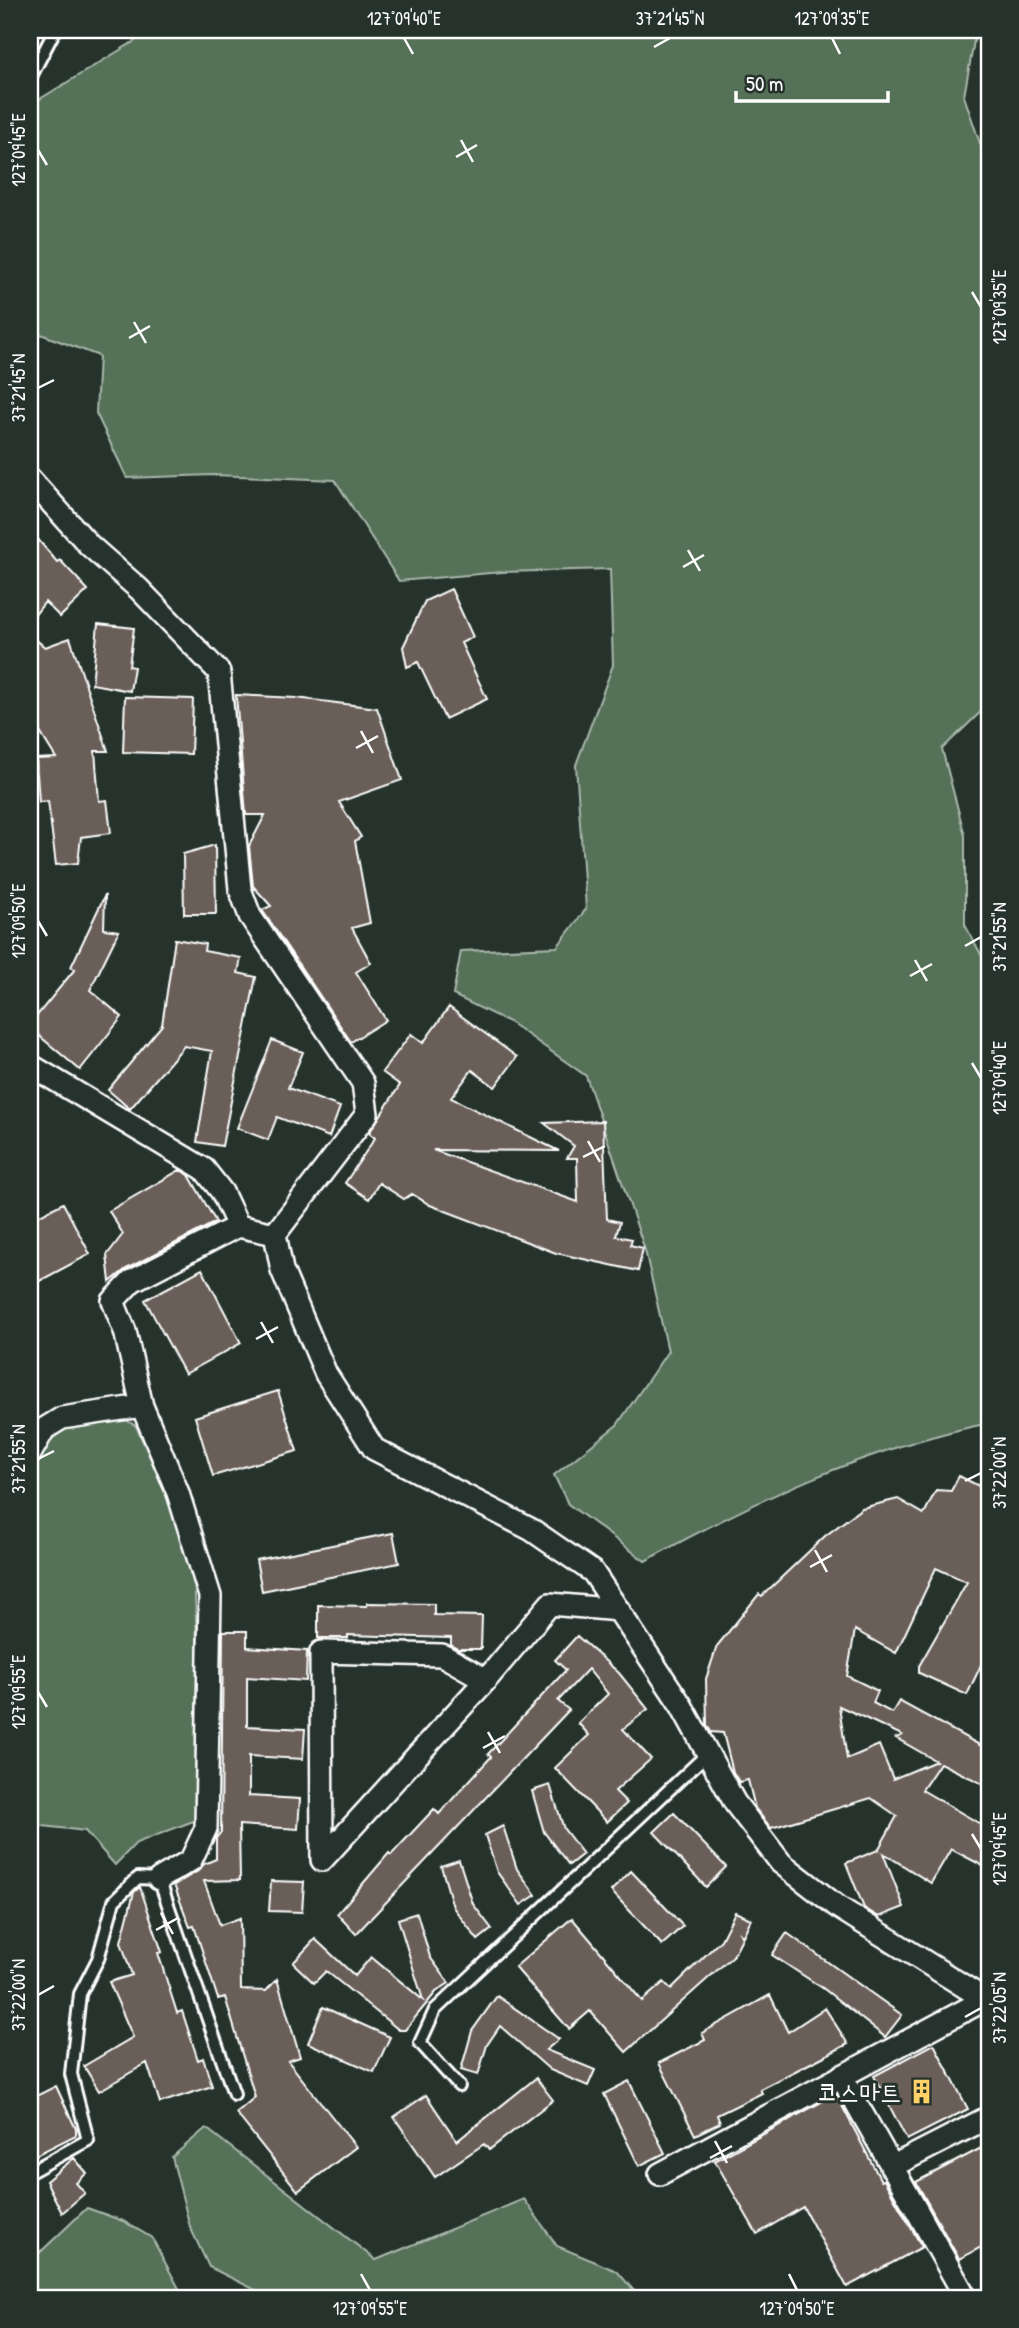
<svg xmlns="http://www.w3.org/2000/svg" width="1019" height="2328" font-family="'Patrick Hand','Poor Story',sans-serif">
  <style>
    .green { fill: #557159; stroke: #aab8ac; stroke-width: 2 }
    .building { fill: #6a5e58; stroke: #fff; stroke-width: 2; fill-rule: evenodd }
    .lines { fill: none; stroke-linecap: round; stroke-linejoin: round }
    .service-casing { stroke: #fff; stroke-width: 16 }
    .minor-casing { stroke: #fff; stroke-width: 26 }
    .service { stroke: #26332d; stroke-width: 10 }
    .minor { stroke: #26332d; stroke-width: 21 }
    .ticks { fill: none; stroke: #fff; stroke-width: 2.5 }
    .labels { text-anchor: middle; stroke-width: 6; stroke-linejoin: round; paint-order: stroke }
    .poi-label { font-size: 26px; fill: #fff; stroke: #26332d; text-anchor: end }
    .neatline { fill: none; stroke: #fff; stroke-width: 2.5 }
    .ticks-label { font-size: 18px; text-anchor: middle; fill: #fff }
  </style>
  <rect width="100%" height="100%" fill="#26332d"/>
  <filter id="ink" filterUnits="userSpaceOnUse"><feTurbulence type="fractalNoise" baseFrequency=".0143" numOctaves="2"/><feDisplacementMap in="SourceGraphic" scale="14" xChannelSelector="R" yChannelSelector="G"/><feConvolveMatrix kernelMatrix="1 2 1 2 8 2 1 2 1" color-interpolation-filters="sRGB"/></filter>
  <g filter="url(#ink)">
    <!-- green -->
    <path class="green" d="M153,30h823l-12,66 25,74v534l-47,45 23,87v89l24,44v454c-126,26 -233,77 -344,138l-77,-57 -14,-29 63,-50 51,-74 -23,-101 -59,-174 -75,-53 -58,-28 8,-44 96,-4 29,-38 -10,-144 37,-100 -3,-96 -108,3 -103,9 -64,-101 -122,-5 -86,3 -31,-65 3,-57 -69,-26v-225z
      M109,1410l27,16 57,128 7,152 -4,114 -60,23 -21,22 -30,-34 -42,-5 -13,-5v-362l52,-47z
      M206,2128l170,132 148,-61 33,47 60,25 23,27h-368l-63,-31 -19,-40 -18,-70z
      M87,2208l36,13 29,17 32,60h-154v-36z"/>
    <!-- building -->
    <path class="building" d="M30,530l27,32 3,-2 28,30 -28,27 -15,-15 -15,19z
      M451,589l22,48 -12,6 26,56 -42,20 -27,-57 -11,5 -4,-20 22,-46z
      M98,624l36,4 -5,38 5,1 -4,24 -38,-7z
      M30,635l15,12 25,-9 38,113h-13l4,50 8,-1 4,33 -30,4 -3,26 -22,2 -8,-64 -9,1 -3,-43 20,-1 -23,-37 -3,2z
      M236,695l60,3 81,10 25,72 -63,22 22,35 -6,4 15,82 -18,5 19,35 -15,9 30,48 -35,22 -89,-132 9,-4 -18,-20 -4,-40 16,-31h-19z
      M125,697l68,2 -2,55 -68,-2z
      M215,845l1,69h-32l-1,-60z
      M105,895l-1,34 15,2 -29,59 32,27 -42,53 -50,-42v-4l45,-55 -4,-2z
      M175,939l30,5 -1,7 37,7 -3,15 18,4 -34,169 -25,-4 15,-91 -28,-5 -54,63 -22,-19 54,-65z
      M449,1007l68,50 -22,30 -23,-17 -21,28 108,53 -126,-1 145,52 -1,-44h-10l7,-12 -30,-23 59,-2 4,98 13,3 -4,14 16,3 -2,6 13,3 -5,23 -82,-18 -126,-48 -18,-11 -8,5 -25,-16 -10,16 -24,-16 30,-45 -6,-5 31,-48 -18,-13 29,-38 12,9z
      M272,1040l31,12 -15,36 52,19 -11,30 -52,-20 -9,23 -31,-12z
      M180,1170l9,5 27,47 -90,47 -16,13 -3,-27 16,-21 -14,-23z
      M63,1203l27,51 -60,32v-66z
      M202,1269l39,74 -56,31 -40,-74z
      M278,1391l19,60 -84,25 -18,-59z
      M959,1476l30,15v157l-22,47 -48,-22v-7l48,-84 -31,-14 -40,85 -41,-23 -8,46 31,15 -5,12 19,10 7,-12 90,49v37l-49,-24 -18,27 67,39v40l-38,-20 -20,34 -48,-30 21,54 -25,10 -15,-9 -18,-45 32,-13 19,-34 -26,-18 -100,30 -16,-20 -7,-28 -9,2 -6,-10 -10,-39 -12,-1 -4,-7 -1,-46 11,-33 42,-52 3,2 63,-60 37,-28 36,-9 26,15 12,-24 15,1zM839,1706l63,29 -6,3 40,23 -43,18 -14,-34 -32,14z
      M393,1533l6,30 -137,28 -6,-31z
      M367,1603l67,1v11l48,1 -1,33h-23l-7,-4v-7l-103,-3v3h-30v-33l49,1z
      M223,1631h24v16l60,4 -1,30 -59,-4v49l58,3 -2,30 -54,-3v40l51,3 -2,30 -59,-4 1,55 -36,1 16,44 20,-7 1,72 25,1 11,-12 23,78 -12,4 68,86 -58,44 -62,-78 19,-16 -30,-100 -7,2 -24,-73 -4,1 -16,-42 24,-14 6,-7 12,-5v-21l5,-6z
      M577,1636l42,37 29,36 -25,20 28,30 -36,32 12,12 -20,19 -52,-54 34,-33 -11,-12 30,-29 -20,-25 -30,32 11,9 -213,224 -19,-20 52,-61 2,2 43,-46 5,5 52,-57 -3,-3 78,-84 -11,-10z
      M550,1785l14,44 19,25 -14,11 -25,-33 -12,-41z
      M674,1813l52,54 -20,20 -52,-55z
      M503,1826l14,43 19,26 -15,10 -24,-33 -12,-37z
      M459,1860l14,44 19,25 -14,11 -25,-33 -12,-41z
      M631,1871l52,55 -21,19 -51,-54z
      M271,1881l33,1 -2,30 -33,-1z
      M140,1887l22,65 -4,1 19,60 5,-2 16,49 5,-2 9,28 -52,17 -13,-40 -48,28 -15,-25 49,-29 -24,-55 23,-7 -11,-33 13,-50z
      M735,1912l16,7 -8,17 -3,-2 2,4 -9,18 -107,96 -36,-41 -21,18 -54,-62 57,-49 70,83 22,-19 7,7 50,-49z
      M417,1913l13,44 19,26 -13,9 -31,38h-6l-73,-59 -12,12 -21,-20 22,-24 40,37 16,-19 52,43 -25,-81z
      M787,1933l115,82 -17,22 -61,-48 -52,-34z
      M770,1995l18,37 37,-24 23,36 -88,45 2,4 -45,22 3,8 -25,12 -36,-72 46,-23 -3,-7z
      M497,1996l62,43 -13,11 49,20 -7,16 -38,-16 -50,-44 -13,19 -9,30 -17,-5 11,-39z
      M323,2007l67,30 -16,35 -66,-29z
      M934,2044l34,65 -61,31 -33,-64z
      M536,2078l17,22 -64,50 -5,-6 -49,33 -41,-60 32,-22 31,46z
      M629,2081l36,72 -26,13 -35,-72z
      M56,2086l20,43v6l-42,21 -4,-9v-48z
      M836,2094l45,87 3,-1 38,67 -75,40 -44,-80 -46,27 -42,-73z
      M989,2144v99l-30,16 -43,-77z
      M74,2158l13,15 -11,10 9,10 -23,20 -16,-32z"/>
    <g class="lines">
      <defs>
        <path id="service" d="M30,78l25,-48
          M459,2086l-39,-43 15,-33 272,-256
          M30,2172l58,-32 -17,-66 9,-80 18,-35 16,-58 24,-23 21,1 75,215"/>
        <path id="minor" d="M30,479l59,66 50,44 80,83 21,217 10,27 113,167 4,31 -92,120 7,36 44,104 48,75 158,81 61,42 88,133 54,98 46,60 57,44 151,95
          M30,1065l174,104 18,23 16,34
          M30,1454l14,-25 18,-11 80,-12
          M486,1680l-44,-25 -121,-3 1,208 164,-180 64,-76 69,6
          M159,1879l32,-19 15,-32 4,-232 -32,-103 -36,-87 -17,-75 -12,-30 19,-20 106,-55 37,8
          M841,2076l125,222
          M891,2167l98,-50
          M660,2174l326,-175"/>
      </defs>
      <!-- service casing -->
      <use href="#service" class="service-casing"/>
      <!-- minor casing -->
      <use href="#minor" class="minor-casing"/>
      <!-- service -->
      <use href="#service" class="service"/>
      <!-- minor -->
      <use href="#minor" class="minor"/>
    </g>
  </g>
  <!-- ticks -->
  <path class="ticks" d="M404,38l9,16M832,38l8,16M654,47l16,-9M461,140l12,22M38,150l9,15M456,157l21,-12M972,292l9,15M134,322l12,21M129,338l21,-12M38,388l16,-8M688,550l12,21M683,567l21,-12M361,731l12,22M356,748l22,-12M38,921l9,15M965,946l16,-9M915,960l12,21M910,976l22,-12M972,1063l9,15M588,1141l12,21M583,1157l22,-11M261,1322l12,21M256,1339l22,-12M38,1459l16,-8M965,1481l16,-8M815,1550l12,22M810,1567l22,-12M38,1692l9,15M488,1732l12,21M483,1748l22,-12M972,1834l9,15M161,1913l12,21M156,1930l22,-12M38,1995l16,-9M965,2017l16,-9M715,2141l12,22M710,2158l22,-12M361,2274l9,16M789,2274l8,16"/>
  <!-- icons -->
  <defs>
    <symbol id="building-bare" viewBox="-9 -9 18 18"><path d="M-4-6H4V6H1V3H-1V6H-4ZM-2.5-4.3h1.7v1.8h-1.7ZM.8-4.3h1.7v1.8H.8ZM-2.5-1h1.7V.8h-1.7ZM.8-1h1.7V.8H.8Z" fill="#ffd166" stroke="#26332d" stroke-width="2.5" paint-order="stroke"/></symbol>
  </defs>
  <g fill-rule="evenodd">
    <use href="#building-bare" x="904" y="2074" width="35" height="35"/>
  </g>
  <g class="labels">
    <!-- poi labels -->
    <g class="poi-label">
      <text x="901" y="2101">코스마트</text>
    </g>
  </g>
  <!-- margin -->
  <rect width="1019" height="2328" fill="none" stroke="#26332d" stroke-width="77"/>
  <!-- scale -->
  <path d="M736 91v10h152v-10" fill="none" stroke="#ffffff" stroke-width="3.5"/>
  <text x="746" y="91" font-size="21" fill="#ffffff" stroke="#26332d" stroke-width="5" paint-order="stroke">50 m</text>
  <rect x="38" y="38" width="943" height="2252" class="neatline"/>
  <g class="ticks-label">
    <text x="404" y="25">127°09'40"E</text>
    <text x="670" y="25">37°21'45"N</text>
    <text x="832" y="25">127°09'35"E</text>
    <text transform="translate(19 150) rotate(-90)" y="6">127°09'45"E</text>
    <text transform="translate(1000 307) rotate(-90)" y="6">127°09'35"E</text>
    <text transform="translate(19 388) rotate(-90)" y="6">37°21'45"N</text>
    <text transform="translate(19 921) rotate(-90)" y="6">127°09'50"E</text>
    <text transform="translate(1000 937) rotate(-90)" y="6">37°21'55"N</text>
    <text transform="translate(1000 1078) rotate(-90)" y="6">127°09'40"E</text>
    <text transform="translate(19 1459) rotate(-90)" y="6">37°21'55"N</text>
    <text transform="translate(1000 1473) rotate(-90)" y="6">37°22'00"N</text>
    <text transform="translate(19 1692) rotate(-90)" y="6">127°09'55"E</text>
    <text transform="translate(1000 1849) rotate(-90)" y="6">127°09'45"E</text>
    <text transform="translate(19 1995) rotate(-90)" y="6">37°22'00"N</text>
    <text transform="translate(1000 2008) rotate(-90)" y="6">37°22'05"N</text>
    <text x="370" y="2315">127°09'55"E</text>
    <text x="797" y="2315">127°09'50"E</text>
  </g>
</svg>
